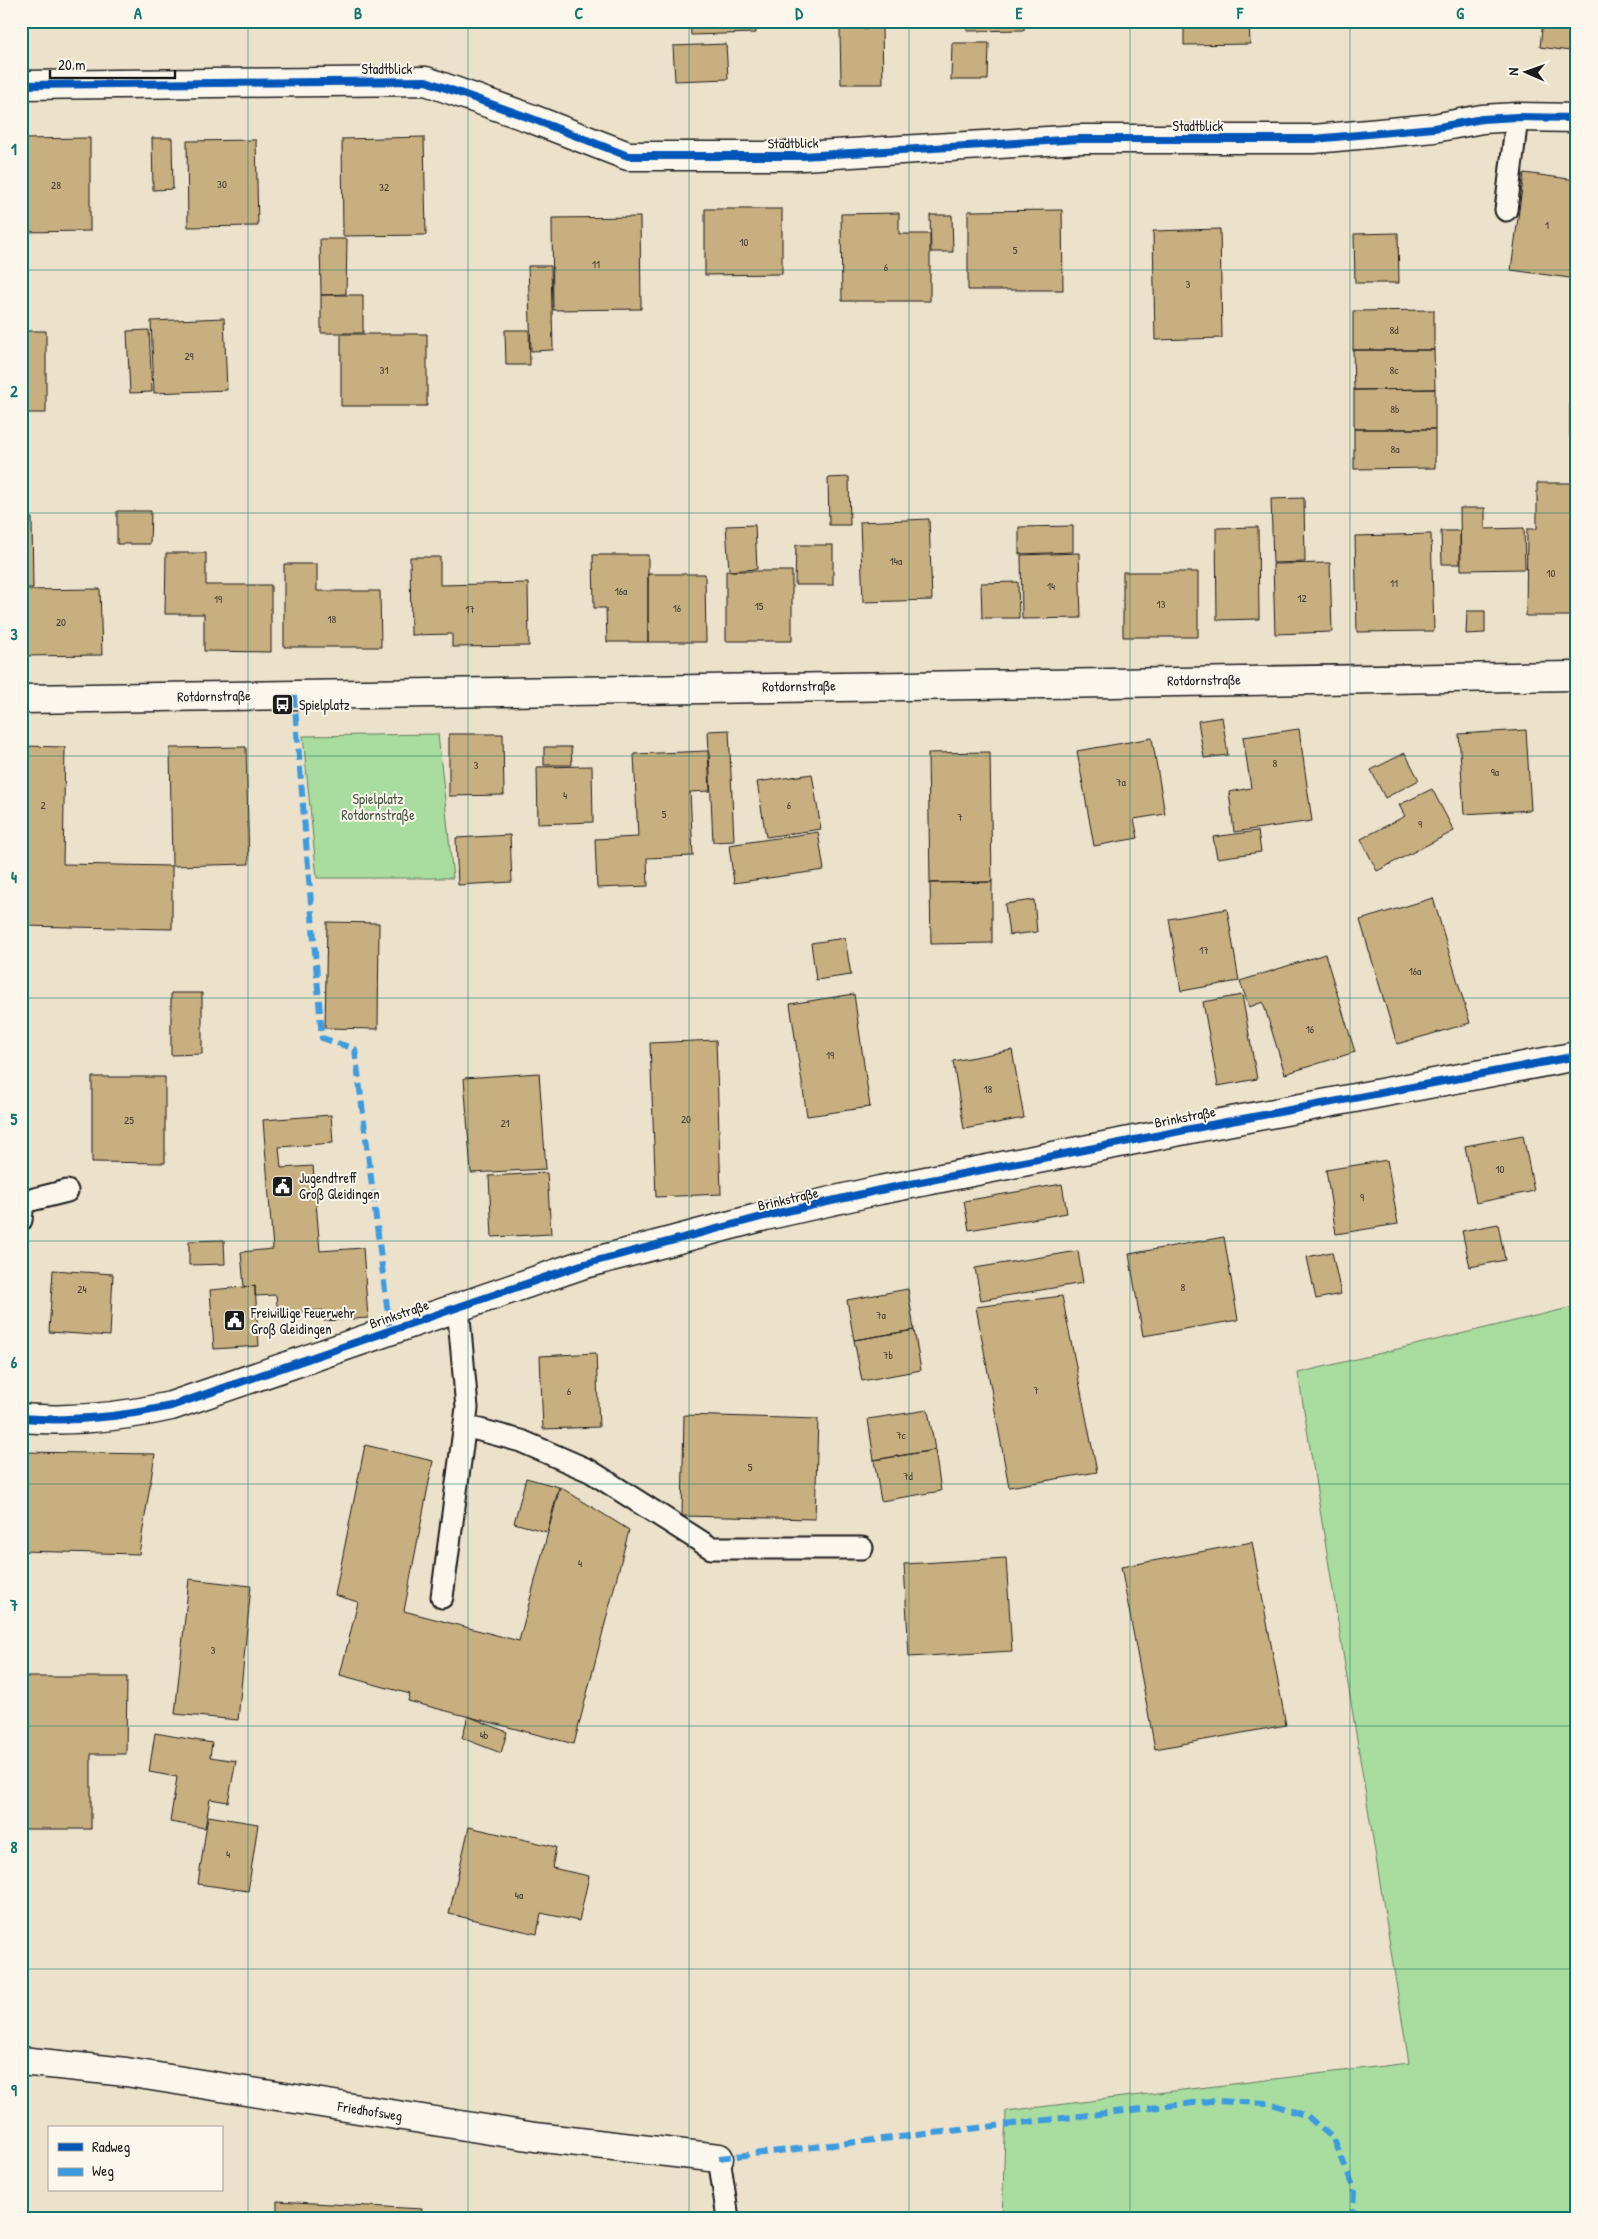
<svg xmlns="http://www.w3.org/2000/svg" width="1598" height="2239" font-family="'Patrick Hand',sans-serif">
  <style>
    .green { fill: #a9dd9f; stroke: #627c5e }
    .building { fill: #c8af7f; stroke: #1c1c1c }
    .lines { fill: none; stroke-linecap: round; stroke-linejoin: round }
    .service-casing { stroke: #1c1c1c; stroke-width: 25 }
    .minor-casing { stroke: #1c1c1c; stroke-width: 31 }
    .tertiary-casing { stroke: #1c1c1c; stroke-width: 31 }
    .service { stroke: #fbf7ec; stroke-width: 21 }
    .minor { stroke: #fbf7ec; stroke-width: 28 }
    .tertiary { stroke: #fbf7ec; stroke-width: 28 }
    .quiet { stroke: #3c9bdf; stroke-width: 6; stroke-dasharray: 12 6; stroke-linecap: butt }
    .cycleway-casing { stroke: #fbf7ec; stroke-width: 11 }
    .cycleway { stroke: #0057b8; stroke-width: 8 }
    .grid { fill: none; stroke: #0f766e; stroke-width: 1; stroke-opacity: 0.55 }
    .labels { text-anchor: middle; stroke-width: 4; stroke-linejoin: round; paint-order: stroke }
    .number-label { font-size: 11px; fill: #474135 }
    .street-label { font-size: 14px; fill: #1c1c1c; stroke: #fbf7ec }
    .poi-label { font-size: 14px; fill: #1c1c1c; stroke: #fbf7ec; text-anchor: start }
    .park-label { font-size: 14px; fill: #465643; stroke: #fbf7ec }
    .neatline { fill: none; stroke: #0f766e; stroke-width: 2 }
    .grid-label { font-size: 16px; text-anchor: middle; font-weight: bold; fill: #0f766e }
  </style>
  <rect width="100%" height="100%" fill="#ece1cb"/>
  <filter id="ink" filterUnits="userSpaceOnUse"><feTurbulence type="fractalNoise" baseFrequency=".02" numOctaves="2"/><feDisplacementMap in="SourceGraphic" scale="10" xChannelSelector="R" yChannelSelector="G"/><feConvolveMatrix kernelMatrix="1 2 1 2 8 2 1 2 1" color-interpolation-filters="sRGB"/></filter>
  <g filter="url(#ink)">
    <!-- green -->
    <path class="green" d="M438,734l15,144h-136l-14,-142z
      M1577,1306v912h-575l4,-107 403,-48 -111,-690z"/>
    <!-- building -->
    <path class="building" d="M690,21h65l1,12 -65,2z
      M837,21h65v6l-65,1z
      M967,21h57v9l-57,1z
      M1184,21h65l1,23 -66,1z
      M1543,21h34v31l-37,-5z
      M882,28l1,56h-42l-1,-55z
      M952,43h37l-1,37h-37z
      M726,44l2,35 -53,2 -2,-35z
      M424,137l2,98 -83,1 -1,-97z
      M90,138v93l-69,1v-93z
      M152,138h20l1,51 -20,1z
      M256,140l2,86 -70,1 -1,-86z
      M1524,173l53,7v99l-66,-9z
      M705,209h77v65l-77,1z
      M1062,210l1,80h-95v-79z
      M899,213v21h31v67h-88l-1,-87z
      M930,215h22l1,37h-22z
      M640,217l1,92 -88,1 -1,-92z
      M1220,229l2,109 -67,2 -2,-109z
      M1398,233l1,50h-44l-1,-49z
      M320,239h27l-1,55 -25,1z
      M528,266h23l2,84 -22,1z
      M321,295h42v38h-42z
      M1434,310v40h-81v-39z
      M224,318l3,72 -73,3 -3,-72z
      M149,330l3,62 -22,1 -3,-62z
      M505,330h24l1,35h-24z
      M21,331h25v82h-25z
      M341,334h86v72h-86z
      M1353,350h81l1,39 -81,1z
      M1435,389v40h-81v-39z
      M1570,399h7v19h-7z
      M1570,418h7v19h-7z
      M1354,429h81v39l-81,1z
      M849,477l1,48h-21l-1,-47z
      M1537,483h37l-1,47h4v86h-51l1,-87h10z
      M1304,498l1,64 -32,1 -2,-64z
      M1460,508h25v21l39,-1 1,41 -64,1z
      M117,511h34l-1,33h-33z
      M32,518l1,70h-12v-69z
      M929,519l3,81 -69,2 -3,-80z
      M755,525l2,44 -28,2 -3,-45z
      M1073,526v26l-54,2v-27z
      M1258,527l1,92 -42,1 -1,-92z
      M1441,531h19v33h-18z
      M1431,534l3,97 -77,1 -2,-96z
      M796,545h37v40h-38z
      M166,553h40v32h65v67l-67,-1v-37h-39z
      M1079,553l2,65 -59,1 -1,-64z
      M593,555h55v87h-41l-1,-34h-12z
      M410,557h30v28l88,-2 1,63 -77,1v-13l-41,1z
      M1330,563l2,69 -57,2 -2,-70z
      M284,564h33v27h63l1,56h-97z
      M726,571h66v70h-66z
      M1123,572h75v65h-75z
      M648,574h57l1,68h-58z
      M1018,582l1,36h-37l-1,-35z
      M100,589l2,66 -81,1v-66z
      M1467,611h18v22l-19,1z
      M1222,717l6,38 -24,3 -6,-37z
      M1299,729l13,92 -78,11 -5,-40 22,-4 -8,-51z
      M729,730l5,111 -21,1 -5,-111z
      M1526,730l5,80 -67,4 -5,-80z
      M449,734h54l1,61 -55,1z
      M1152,738l13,76 -31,5 4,19 -44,8 -17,-95z
      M21,746l44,1 -2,117 109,2v63l-151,-3z
      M246,747l3,117 -77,2 -2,-118z
      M544,747h27l1,18h-28z
      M708,751l2,40 -20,1 3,64 -46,2 1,28 -51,2 -2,-49 43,-2 -4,-83z
      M990,752l2,130 -62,1 -2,-130z
      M1405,753l14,27 -34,18 -14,-28z
      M592,766l1,56 -55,2 -1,-57z
      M812,774l9,55 -55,8 -9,-55z
      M1432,789l22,42 -77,40 -16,-32 44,-23 -6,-11z
      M1258,831l3,21 -44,6 -4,-21z
      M818,832l6,38 -90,13 -5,-38z
      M510,835l2,47 -54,3 -2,-47z
      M992,882v61l-61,1 -1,-61z
      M1433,898l37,125 -73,21 -37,-124z
      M1034,900l3,32 -28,3 -4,-31z
      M1227,909l12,72 -58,10 -12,-72z
      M327,922l52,1 -1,106 -53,-1z
      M845,938l6,37 -35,5 -5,-37z
      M1325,954l30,98 -70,22 -22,-72 -14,5 -9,-26z
      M171,993h31v61l-31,1z
      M854,994l16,113 -63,9 -17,-112z
      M1242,995l15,84 -39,7 -15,-84z
      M716,1040l5,154 -65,3 -6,-154z
      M1012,1050l12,68 -60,11 -11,-68z
      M539,1073l7,96 -75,4 -7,-95z
      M92,1077h73v86l-73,-1z
      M331,1115l2,28 -54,4 2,21 32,-2 7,85 43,-3 5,70 -44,3 -1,-11 -45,4 -2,-19 -21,1v-10l-11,1 -3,-35 32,-3 -10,-129z
      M1523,1135l11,56 -58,12 -11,-57z
      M1387,1160l11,64 -62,10 -10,-64z
      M1577,1164v28l-6,-27z
      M547,1173l4,61 -59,3 -3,-61z
      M1062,1184l5,29 -98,17 -5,-29z
      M1498,1224l7,36 -35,7 -8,-36z
      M1224,1237l14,83 -95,16 -14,-82z
      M224,1240l1,24 -36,1v-24z
      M1078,1251l5,32 -102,17 -6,-32z
      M1332,1252l9,42 -25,5 -9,-42z
      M53,1270l60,4 -3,62 -61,-4z
      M255,1286l4,60 -45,3 -4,-59z
      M908,1289l6,41 -60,10 -7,-40z
      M1062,1296l35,176 -88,15 -33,-180z
      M914,1330l7,40 -59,11 -8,-41z
      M596,1353l3,74 -56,2 -3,-73z
      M928,1410l7,40 -61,10 -6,-41z
      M684,1415l134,4 -3,100 -133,-3z
      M365,1445l68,16 -29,150 115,30 41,-154 69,43 -55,214 -166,-43 2,-7 -70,-19 18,-73 -23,-7z
      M935,1450l6,41 -60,10 -7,-41z
      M21,1452l134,2 -16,100 -118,-3z
      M526,1478l33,9 -12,45 -33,-9z
      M1252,1542l34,183 -131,24 -34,-182z
      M1006,1558l6,93 -103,6 -5,-93z
      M189,1579l62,7 -13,134 -63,-6z
      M21,1677h106l-1,77h-35v75h-70z
      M468,1716l39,16 -6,21 -39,-15z
      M155,1733l57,10 -2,14 26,4 -8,41 -18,-3 -5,29 -35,-6 7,-45 -28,-5z
      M208,1816l50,8 -10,67 -50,-7z
      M469,1827l87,20 -4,21 37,8 -10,45 -38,-8 -4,21 -88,-20z
      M277,2201l145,8 -1,9h-144z"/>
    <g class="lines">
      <defs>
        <path id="service" d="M1506,210l11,-93
          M21,1220l2,-18 44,-11
          M465,1426l56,15 69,30 121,77h151
          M442,1597l25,-189 -9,-101
          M719,2158l9,60"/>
        <path id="minor" d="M21,85l405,-4 104,37 98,38h174l278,-17h234l120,-11 48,-9 35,-2 60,1
          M21,699l1556,-23
          M21,2061l105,11 409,65 184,21"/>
        <path id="tertiary" d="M21,1418c50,4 101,-1 150,-12l410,-141 184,-49 115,-26 341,-67 356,-67"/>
      </defs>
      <!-- service casing -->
      <use href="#service" class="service-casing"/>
      <!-- minor casing -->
      <use href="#minor" class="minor-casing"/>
      <!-- tertiary casing -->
      <use href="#tertiary" class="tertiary-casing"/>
      <!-- service -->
      <use href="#service" class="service"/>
      <!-- minor -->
      <use href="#minor" class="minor"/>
      <!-- tertiary -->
      <use href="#tertiary" class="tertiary"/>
      <!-- quiet -->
      <path class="quiet" d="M294,695l28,343 33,11 35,282
        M719,2158l491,-57 59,2 38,13 27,23 20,49 -1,30"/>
      <defs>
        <path id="cycleway" d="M21,85l405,-4 104,37 98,38h174l278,-17h234l120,-11 48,-9 35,-2 60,1
          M21,1418c50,4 101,-1 150,-12l410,-141 184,-49 115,-26 341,-67 356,-67"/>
      </defs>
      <!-- cycleway casing -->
      <use href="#cycleway" class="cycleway-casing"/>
      <!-- cycleway -->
      <use href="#cycleway" class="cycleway"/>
    </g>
  </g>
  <!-- grid -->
  <path class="grid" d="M248,21v2197M468,21v2197M689,21v2197M909,21v2197M1130,21v2197M1350,21v2197M21,270h1556M21,513h1556M21,756h1556M21,998h1556M21,1241h1556M21,1484h1556M21,1726h1556M21,1969h1556"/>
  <!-- icons -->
  <defs>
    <symbol id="bus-square" viewBox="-11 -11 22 22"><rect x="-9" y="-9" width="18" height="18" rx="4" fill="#1c1c1c" stroke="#fbf7ec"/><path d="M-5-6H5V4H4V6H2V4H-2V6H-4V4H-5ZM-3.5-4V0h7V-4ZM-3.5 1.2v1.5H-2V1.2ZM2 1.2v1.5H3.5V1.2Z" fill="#fff"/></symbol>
    <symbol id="civic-square" viewBox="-11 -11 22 22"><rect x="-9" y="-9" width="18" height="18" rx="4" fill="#1c1c1c" stroke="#fbf7ec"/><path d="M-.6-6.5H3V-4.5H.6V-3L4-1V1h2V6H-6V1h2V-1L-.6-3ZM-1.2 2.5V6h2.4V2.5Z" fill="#fff"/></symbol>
  </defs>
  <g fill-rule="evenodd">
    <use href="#bus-square" x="270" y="692" width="25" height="25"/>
    <use href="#civic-square" x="270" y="1174" width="25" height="25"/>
    <use href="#civic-square" x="222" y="1308" width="25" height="25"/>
  </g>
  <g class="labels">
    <!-- number labels -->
    <g class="number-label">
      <text x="222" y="188">30</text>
      <text x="56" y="189">28</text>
      <text x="384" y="191">32</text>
      <text x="1547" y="229">1</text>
      <text x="744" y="246">10</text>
      <text x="1015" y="254">5</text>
      <text x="596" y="268">11</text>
      <text x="886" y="271">6</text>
      <text x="1188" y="288">3</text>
      <text x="1394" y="334">8d</text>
      <text x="189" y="360">29</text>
      <text x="384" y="374">31</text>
      <text x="1394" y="374">8c</text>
      <text x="1395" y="413">8b</text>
      <text x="1395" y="453">8a</text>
      <text x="896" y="565">14a</text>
      <text x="1551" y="577">10</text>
      <text x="1394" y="587">11</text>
      <text x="1051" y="590">14</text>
      <text x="621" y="595">16a</text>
      <text x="1302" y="602">12</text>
      <text x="218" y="603">19</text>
      <text x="1161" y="608">13</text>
      <text x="759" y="610">15</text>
      <text x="677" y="612">16</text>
      <text x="470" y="613">17</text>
      <text x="332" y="623">18</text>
      <text x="61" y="626">20</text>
      <text x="1275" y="767">8</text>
      <text x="476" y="769">3</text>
      <text x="1495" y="776">9a</text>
      <text x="1121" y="786">7a</text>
      <text x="565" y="799">4</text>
      <text x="43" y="809">2</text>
      <text x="789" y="809">6</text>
      <text x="664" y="818">5</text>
      <text x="960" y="821">7</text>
      <text x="1420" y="828">9</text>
      <text x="1204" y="954">17</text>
      <text x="1415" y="975">16a</text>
      <text x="1310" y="1033">16</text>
      <text x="830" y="1059">19</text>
      <text x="988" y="1093">18</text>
      <text x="686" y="1123">20</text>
      <text x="129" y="1124">25</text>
      <text x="505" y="1127">21</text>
      <text x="1500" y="1173">10</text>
      <text x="1362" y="1201">9</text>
      <text x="1183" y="1291">8</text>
      <text x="82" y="1293">24</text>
      <text x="881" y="1319">7a</text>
      <text x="888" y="1359">7b</text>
      <text x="1036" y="1394">7</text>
      <text x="569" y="1395">6</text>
      <text x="901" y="1439">7c</text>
      <text x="750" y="1471">5</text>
      <text x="908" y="1480">7d</text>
      <text x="580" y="1567">4</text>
      <text x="213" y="1654">3</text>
      <text x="484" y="1739">4b</text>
      <text x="228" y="1858">4</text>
      <text x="519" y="1899">4a</text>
    </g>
    <!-- street labels -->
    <g class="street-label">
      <text x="387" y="74">Stadtblick</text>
      <text x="1198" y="131">Stadtblick</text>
      <text transform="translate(793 143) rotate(-1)" y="5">Stadtblick</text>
      <text transform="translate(1204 680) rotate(-1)" y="5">Rotdornstraße</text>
      <text transform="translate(799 686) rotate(-1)" y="5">Rotdornstraße</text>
      <text transform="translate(214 696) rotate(-1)" y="5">Rotdornstraße</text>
      <text transform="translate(1185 1117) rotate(-11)" y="5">Brinkstraße</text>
      <text transform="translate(788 1199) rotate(-13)" y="5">Brinkstraße</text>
      <text transform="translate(399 1314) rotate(-19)" y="5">Brinkstraße</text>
      <text transform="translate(370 2111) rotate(9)" y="5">Friedhofsweg</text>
    </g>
    <!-- poi labels -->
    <g class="poi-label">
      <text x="299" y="710">Spielplatz</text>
      <text x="299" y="1183">Jugendtreff<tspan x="299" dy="16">Groß Gleidingen</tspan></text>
      <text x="251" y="1318">Freiwillige Feuerwehr<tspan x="251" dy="16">Groß Gleidingen</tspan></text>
    </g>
    <!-- park labels -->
    <g class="park-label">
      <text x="378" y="804">Spielplatz<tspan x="378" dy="16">Rotdornstraße</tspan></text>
    </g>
  </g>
  <!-- margin -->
  <rect width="1598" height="2239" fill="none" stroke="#fbf7ec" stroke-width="55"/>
  <!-- legend -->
  <rect x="48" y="2126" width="175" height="65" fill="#fbf7ec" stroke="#a29f99"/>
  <rect x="58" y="2143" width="25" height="8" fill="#0057b8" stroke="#a29f99"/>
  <text x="92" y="2152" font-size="15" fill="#1c1c1c">Radweg</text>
  <rect x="58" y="2168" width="25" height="8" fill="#3c9bdf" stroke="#a29f99"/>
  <text x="92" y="2176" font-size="15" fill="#1c1c1c">Weg</text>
  <!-- north arrow -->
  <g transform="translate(1526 72) rotate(272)" stroke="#fbf7ec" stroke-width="4" paint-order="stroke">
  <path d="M0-4L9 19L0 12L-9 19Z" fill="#1c1c1c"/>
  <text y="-8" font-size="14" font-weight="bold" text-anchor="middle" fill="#1c1c1c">N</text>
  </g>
  <!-- scale -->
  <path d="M50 70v8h125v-8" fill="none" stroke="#1c1c1c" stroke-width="2.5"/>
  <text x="58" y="70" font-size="15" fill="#1c1c1c" stroke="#fbf7ec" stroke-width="4" paint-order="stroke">20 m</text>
  <rect x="28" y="28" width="1542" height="2184" class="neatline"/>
  <g class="grid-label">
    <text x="138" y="19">A</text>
    <text x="358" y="19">B</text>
    <text x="579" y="19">C</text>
    <text x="799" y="19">D</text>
    <text x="1019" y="19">E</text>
    <text x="1240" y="19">F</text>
    <text x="1460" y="19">G</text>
    <text x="14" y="155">1</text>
    <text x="14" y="397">2</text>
    <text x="14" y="640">3</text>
    <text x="14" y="883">4</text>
    <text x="14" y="1125">5</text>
    <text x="14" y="1368">6</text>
    <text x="14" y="1611">7</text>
    <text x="14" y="1853">8</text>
    <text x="14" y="2096">9</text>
  </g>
</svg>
